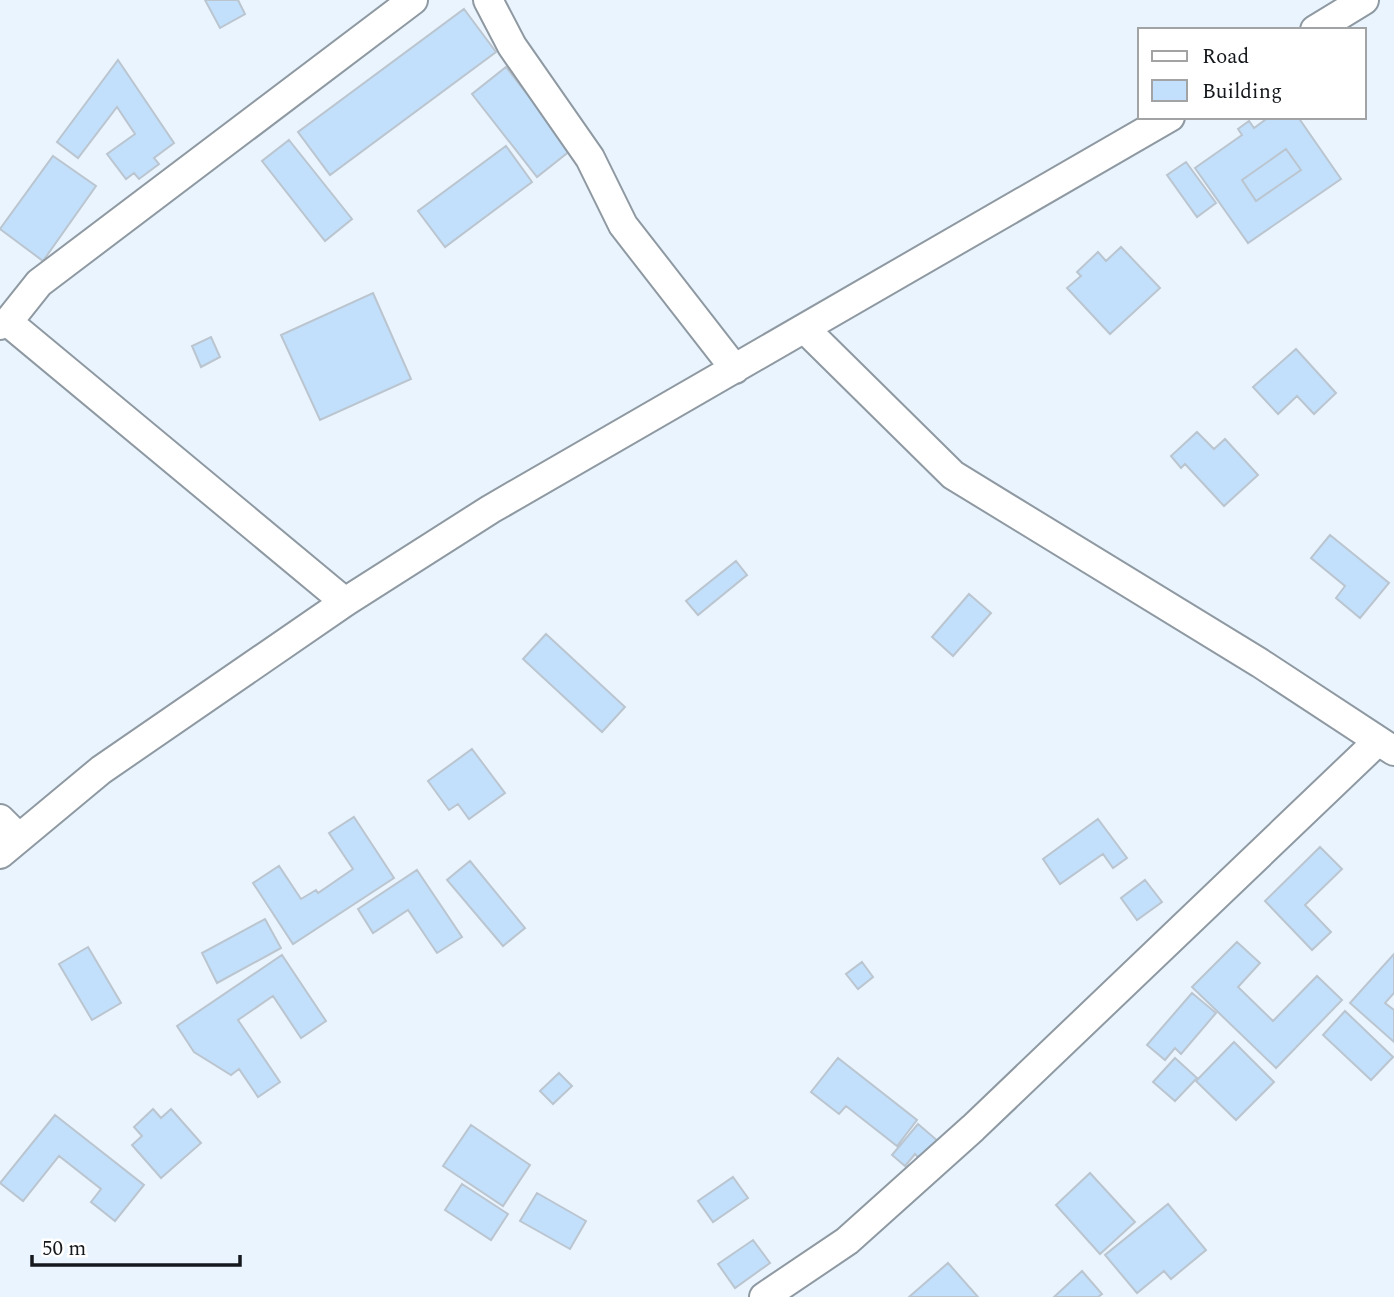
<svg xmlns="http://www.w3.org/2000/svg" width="1394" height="1297" font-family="Spectral,serif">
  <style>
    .building { fill: #c2e0fb; stroke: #bbc5cf; stroke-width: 2; fill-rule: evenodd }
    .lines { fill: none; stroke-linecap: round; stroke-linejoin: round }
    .minor-casing { stroke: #8f99a2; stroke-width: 32 }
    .minor { stroke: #fff; stroke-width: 28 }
  </style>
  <rect width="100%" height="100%" fill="#e9f4fe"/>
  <!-- building -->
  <path class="building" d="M205,0h33l7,14 -25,14z
    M464,9l32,43 -166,123 -32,-43z
    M118,60l56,83 -20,15 5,6 -20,15 -5,-6 -8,6 -19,-25 28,-20 -18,-27 -39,51 -21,-16z
    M506,67l65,83 -34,27 -65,-83z
    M1269,117h29l43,62 -93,64 -53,-75 47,-33 -4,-6 11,-8 5,7zM1286,149l15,21 -45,31 -14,-21z
    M289,140l63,79 -27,22 -63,-80z
    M506,146l26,36 -87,65 -27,-36z
    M1286,149l15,21 -45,31 -14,-21z
    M53,156l43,30 -53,75 -43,-32z
    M1186,162l30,41 -19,14 -30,-42z
    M1121,247l39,41 -50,46 -43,-46 14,-12 -4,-4 21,-20 8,9z
    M373,293l38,86 -91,41 -39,-85z
    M211,337l9,20 -19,10 -9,-21z
    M1296,349l40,44 -22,21 -17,-18 -19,18 -25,-27z
    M1197,432l17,17 11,-10 33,36 -34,31 -39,-42 -4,4 -10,-12z
    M1330,535l59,48 -29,35 -24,-20 9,-12 -34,-28z
    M736,561l11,14 -49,40 -12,-14z
    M969,594l22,19 -38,43 -21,-19z
    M546,634l79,73 -23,25 -79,-73z
    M472,749l33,44 -36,26 -11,-15 -9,6 -21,-29z
    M354,817l40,61 -101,66 -40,-61 26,-17 22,33 15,-9 2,3 35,-24 -24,-36z
    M1098,819l29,39 -14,10 -10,-14 -43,30 -17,-25z
    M1320,847l22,22 -37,36 26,27 -19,18 -47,-49z
    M470,861l55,67 -22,18 -56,-66z
    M417,870l45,67 -25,16 -29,-43 -35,23 -15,-24z
    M1145,880l17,22 -25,18 -16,-22z
    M265,919l16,29 -64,35 -15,-30z
    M1237,942l23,21 -22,24 35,34 44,-45 25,24 -66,68 -84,-81z
    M88,947l33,56 -29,17 -33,-56z
    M1394,954v39l-9,10 9,7v32l-44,-39z
    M282,955l44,66 -25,17 -28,-42 -35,24 42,62 -22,15 -19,-28 -8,6 -37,-23 -17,-26z
    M862,962l11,15 -15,12 -12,-15z
    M1192,993l24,20 -35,41 -6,-6 -10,12 -18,-15z
    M1345,1011l48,46 -22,23 -48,-45z
    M1234,1042l40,40 -38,38 -40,-39z
    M838,1058l79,62 -20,26 -51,-40 -7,8 -28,-22z
    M1175,1058l22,20 -22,23 -22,-19z
    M559,1073l13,13 -19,18 -13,-13z
    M153,1109l8,9 10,-9 30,34 -40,35 -29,-33 10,-9 -8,-9z
    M55,1115l89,70 -29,36 -24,-19 10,-13 -42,-33 -36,45 -23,-18z
    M918,1124l21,18 -17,19 -7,-7 -10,12 -13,-11z
    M471,1125l59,40 -27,41 -60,-40z
    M1090,1173l45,49 -35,32 -44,-49z
    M733,1177l15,21 -35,24 -15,-21z
    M462,1184l46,30 -17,26 -46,-30z
    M537,1193l49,28 -16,28 -50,-28z
    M1168,1204l38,46 -35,29 -7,-8 -27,22 -32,-38z
    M753,1240l17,23 -35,25 -17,-24z
    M948,1263l30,34h-69z
    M1082,1271l20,23 -4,3h-44z"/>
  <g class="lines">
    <defs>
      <path id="minor" d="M488,0l24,46 78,112 33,67 112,144
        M1315,30l49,-30
        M8,322l337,280
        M0,325l8,-3 31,-39 374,-283
        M805,329l148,146 307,188 134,88
        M0,819l19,19
        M0,854l101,-84 244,-168 146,-93 679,-392
        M764,1297l83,-56 126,-113 405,-387"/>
    </defs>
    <!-- minor casing -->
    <use href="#minor" class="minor-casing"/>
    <!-- minor -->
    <use href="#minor" class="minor"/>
  </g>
  <!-- legend -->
  <rect x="1138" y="28" width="228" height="91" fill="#ffffff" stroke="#a1a3a4" stroke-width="2"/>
  <rect x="1152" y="51" width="35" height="10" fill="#ffffff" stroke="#a1a3a4" stroke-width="2"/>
  <text x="1202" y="63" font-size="21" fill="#15181c">Road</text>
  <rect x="1152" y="80" width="35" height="21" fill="#c2e0fb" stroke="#a1a3a4" stroke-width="2"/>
  <text x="1202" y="98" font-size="21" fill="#15181c">Building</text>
  <!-- scale -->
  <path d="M32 1255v10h208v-10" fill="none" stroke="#15181c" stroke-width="3.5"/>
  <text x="42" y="1255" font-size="21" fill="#15181c" stroke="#ffffff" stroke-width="5" paint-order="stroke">50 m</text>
</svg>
